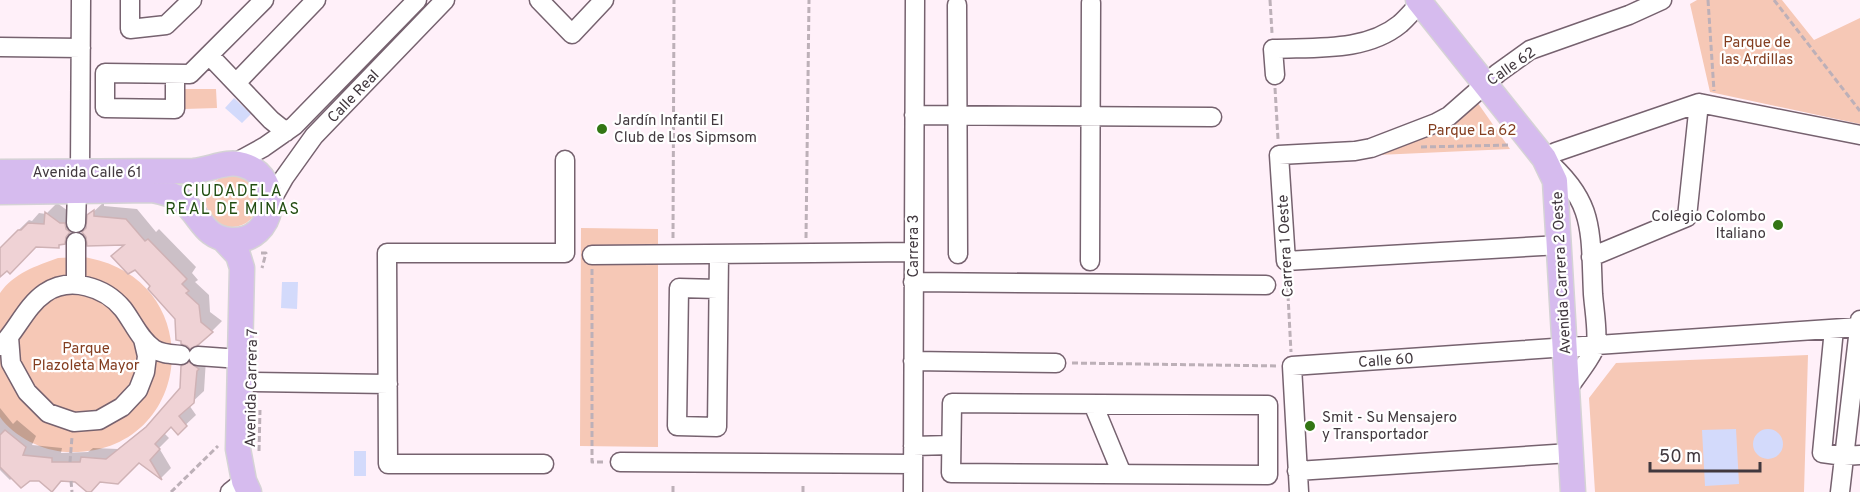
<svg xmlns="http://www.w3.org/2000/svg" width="1860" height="492" font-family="Overpass,sans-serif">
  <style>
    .green { fill: #f6c8b6 }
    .water { fill: #d3dafb }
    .shadow { fill: #0003 }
    .building { fill: #efd2d5; stroke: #cfb2b5; stroke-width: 1.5 }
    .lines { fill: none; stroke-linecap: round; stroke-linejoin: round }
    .minor-casing { stroke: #76626f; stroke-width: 21 }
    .major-casing { stroke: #d5d3d5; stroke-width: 27 }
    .path { stroke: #bdb0b8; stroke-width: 3; stroke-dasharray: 6 3; stroke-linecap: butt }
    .minor { stroke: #fff; stroke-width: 18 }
    .major { stroke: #d6bbee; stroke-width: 24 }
    .poi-dot { fill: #337614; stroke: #fff; stroke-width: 2 }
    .labels { text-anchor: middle; stroke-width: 4.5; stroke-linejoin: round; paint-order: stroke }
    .park-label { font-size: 15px; fill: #833d1f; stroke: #fff }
    .street-label { font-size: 15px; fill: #41383e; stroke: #fff }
    .poi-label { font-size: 15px; fill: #41383e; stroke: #fff; text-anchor: start }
    .neighbourhood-label { font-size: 16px; letter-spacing: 1.5px; fill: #224d11; stroke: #fff }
  </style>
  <rect width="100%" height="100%" fill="#fff0f9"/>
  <!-- green -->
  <path class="green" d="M1697,0h85l32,40 46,-22v106l-150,-32 -20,-88z
    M184,89h32l1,19 -33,1z
    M1475,99l35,50 -132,6 30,-16z
    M206 201a26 26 0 1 1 52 0a26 26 0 1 1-52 0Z
    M581,228l77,1v218l-78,-1z
    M58,258c10,0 22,-2 31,0 122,24 105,199 -22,194 -24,-1 -53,-15 -67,-35v-124c14,-20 36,-27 58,-35z
    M1808,355l-4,137h-209l-6,-94 27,-35z"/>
  <!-- water -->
  <path class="water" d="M234,98l17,16 -9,9 -17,-15z
    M282,282h16l-1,27 -16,-1z
    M1753 444a15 15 0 1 1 30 0a15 15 0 1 1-30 0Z
    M1736,429l3,55 -34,2 -3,-56z
    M354,451h12v25h-12z"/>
  <!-- shadow -->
  <path class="shadow" d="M104,202v4l33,3 19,23 3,-3 37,38 -4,6 6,7 -3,2 14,13 1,17 12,9 -10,10 -36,-12 -24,-33 -25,-43 -40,-14 2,-13z
    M57,203l14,10 5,12 -1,7 -11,11 -6,3h-22l-36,29v-27l29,-28 3,1 7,-8 7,1z
    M193,356l13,3 -2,32 -15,14 7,10 -18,17 -6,-7 -8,8 5,5 -10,10 12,20 -10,10 -22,-17 -38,19 -12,12 -14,-12h-12l-11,10 -13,-10 -27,-2 -2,2 -10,-10v-62l13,16 4,-4 19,16 -4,9 30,3 -1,5 27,-1 5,-4 25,1 36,-29 28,-31v-22z"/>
  <!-- building -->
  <path class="building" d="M94,210v6l32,3 19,22 3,-2 39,40 -5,5 7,7 -3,2 13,12 2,17 12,10 -15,13 -8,4 -3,-3 -6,-2v-3l-5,-1 -1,-21 -27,-30 2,-3 -15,-16 -7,4 -17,-18 13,-11 -37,1 -1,-9 -4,-5 4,-4 1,-13z
    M45,212l15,11h5l1,6 4,3 -4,5 -1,7 -6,1v3l-23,-1 -26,27 -3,-3 -7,6v-29l18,-18h3l7,-7 16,1z
    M189,362l10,7 -2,2 -3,32 -15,13 8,10 -9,9 -7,-8 -16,17 5,5 -10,11 12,20 -23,-17 -21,21 -18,-2 -9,10h-4l-12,-10 -14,-1 -9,11 -13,-11h-9l-9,7 -21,-21v-32l5,-5 21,17 -3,8 29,3v4h28l1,-5 25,2 40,-32 34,-39 1,-22z"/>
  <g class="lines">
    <defs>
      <path id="minor" d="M130,0v29l36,-4 26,-25
        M539,0l33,34 32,-34
        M957,5l1,249
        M0,47l81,1
        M209,55l62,65 15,12
        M175,74v35l-70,-1v-35l85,1 74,-74
        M1275,75l-2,-26c42,-2 93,3 127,-25 8,-7 15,-16 23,-24
        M236,83l80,-83
        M914,115l298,2
        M235,163l29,-16 30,-21 123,-126
        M80,172l1,-172
        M271,201l13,-23 30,-42 131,-136
        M76,223l1,-32
        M1560,245l-274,16 -7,-106 76,-4 16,-3 65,-25 13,-7 49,-43 32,-23 99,-35 33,-15
        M592,255l321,-3
        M1591,257l96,-40 12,-114
        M1090,261l1,-258
        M913,282l353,3
        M76,284v-42
        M718,289l-39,-1 -2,138 40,1 2,-173
        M1834,329l-12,124 22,3 16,-1
        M9,337l2,26 16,29 21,21 26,9 25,-2 23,-13 16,-17 7,-18 2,-16 -4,-17
        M1,346c16,-16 25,-40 44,-53 25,-17 60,-6 78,16 10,13 17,31 31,40 8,5 17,5 27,6
        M198,356l42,3
        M913,361l143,2
        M251,382l137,2
        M1567,390c6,-9 28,-37 29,-46 2,-13 -2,-36 -3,-50 -3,-63 3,-92 -49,-136l12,-6 143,-49 161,32
        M952,403l316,2v70l-317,-2z
        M1093,404l29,70
        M913,446l38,-1
        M620,462l293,2
        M544,464h-156l-1,-211h178v-93
        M1297,471l273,-18
        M230,492l14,-11
        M913,492l2,-492
        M1299,492l-7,-126 567,-39
        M1840,492l20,-172"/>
      <path id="major" d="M1418,0l126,158 11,23 18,311
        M0,172l193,-1c17,-1 33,-11 50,-6 42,12 33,78 -12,75 -28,-2 -30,-25 -49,-39 -9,-7 -19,-9 -30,-11l-152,2
        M223,239l15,16 4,13 -4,181 6,32 5,11"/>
    </defs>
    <!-- minor casing -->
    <use href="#minor" class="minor-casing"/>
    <!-- major casing -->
    <use href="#major" class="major-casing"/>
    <!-- path -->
    <path class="path" d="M1270,0l2,33
      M1708,0l6,91
      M1774,0l86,111
      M1275,88l3,51
      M1421,147l89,-2
      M673,238l1,-238
      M806,238l3,-238
      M261,253h5l-4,15
      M592,269v193h14
      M1287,277l4,75
      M1072,363l207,3
      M259,451l1,-41
      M70,462l2,-25
      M71,481l1,11
      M171,492l47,-46
      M673,492v-7
      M803,492v-7"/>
    <!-- minor -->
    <use href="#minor" class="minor"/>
    <!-- major -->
    <use href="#major" class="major"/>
  </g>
  <!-- markers -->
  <g class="poi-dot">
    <circle cx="602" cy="129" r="6"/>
    <circle cx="1778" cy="225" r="6"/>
    <circle cx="1310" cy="426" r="6"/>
  </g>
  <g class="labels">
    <!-- park labels -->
    <g class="park-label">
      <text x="1757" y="47">Parque de<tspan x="1757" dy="17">las Ardillas</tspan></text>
      <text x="1472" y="135">Parque La 62</text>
      <text x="86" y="353">Parque<tspan x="86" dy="17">Plazoleta Mayor</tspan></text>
    </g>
    <!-- street labels -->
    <g class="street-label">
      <text transform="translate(1511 66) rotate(-35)" y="5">Calle 62</text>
      <text transform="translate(353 96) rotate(-46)" y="5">Calle Real</text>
      <text x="87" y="177">Avenida Calle 61</text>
      <text transform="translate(913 246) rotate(-90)" y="5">Carrera 3</text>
      <text transform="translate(1285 246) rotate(-93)" y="5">Carrera 1 Oeste</text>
      <text transform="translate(1561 273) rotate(-93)" y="5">Avenida Carrera 2 Oeste</text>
      <text transform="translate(1386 360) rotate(-4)" y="5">Calle 60</text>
      <text transform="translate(251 388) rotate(-89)" y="5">Avenida Carrera 7</text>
    </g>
    <!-- poi labels -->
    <g class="poi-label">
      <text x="614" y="125">Jardín Infantil El<tspan x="614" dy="17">Club de Los Sipmsom</tspan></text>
      <text x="1766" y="221" text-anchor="end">Colegio Colombo<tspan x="1766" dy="17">Italiano</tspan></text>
      <text x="1322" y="422">Smit - Su Mensajero<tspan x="1322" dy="17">y Transportador</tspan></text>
    </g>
    <!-- neighbourhood labels -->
    <g class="neighbourhood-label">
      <text x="233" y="196">CIUDADELA<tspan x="233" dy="18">REAL DE MINAS</tspan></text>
    </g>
  </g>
  <!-- scale -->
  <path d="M1650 462v9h110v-9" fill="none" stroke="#41383e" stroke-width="3"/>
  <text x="1659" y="462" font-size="18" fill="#41383e" stroke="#ffffff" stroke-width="4.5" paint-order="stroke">50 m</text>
</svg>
